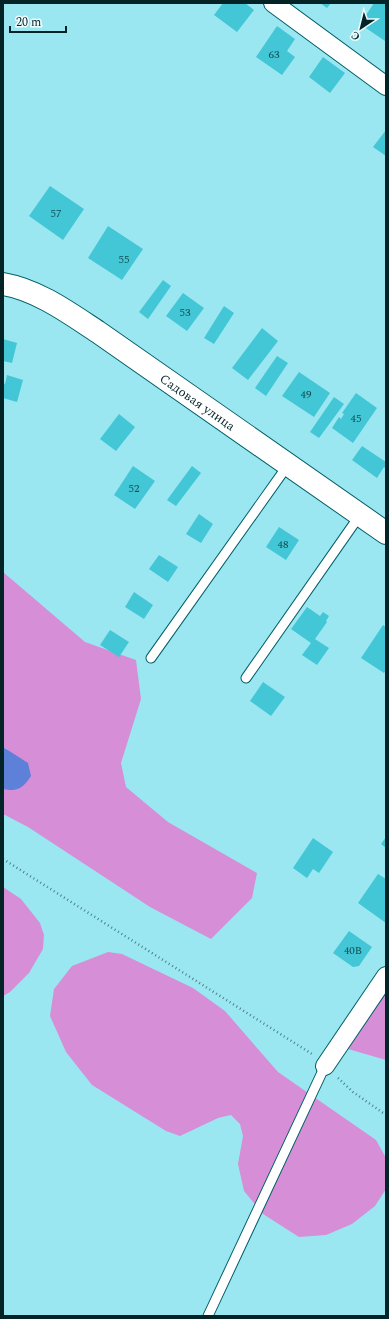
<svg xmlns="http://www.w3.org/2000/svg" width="389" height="1319" font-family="Spectral,serif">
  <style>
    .green { fill: #d68ed7 }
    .water { fill: #5d80d9 }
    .building { fill: #43c6d5 }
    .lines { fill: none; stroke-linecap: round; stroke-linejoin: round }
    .lane-casing { stroke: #025f69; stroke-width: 11 }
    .street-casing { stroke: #025f69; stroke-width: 20 }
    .secondary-casing { stroke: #025f69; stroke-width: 24 }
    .path { stroke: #4d8389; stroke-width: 2.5; stroke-dasharray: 1 3; stroke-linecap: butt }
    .lane { stroke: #fff; stroke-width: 9 }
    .street { stroke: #fff; stroke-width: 18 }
    .secondary { stroke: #fff; stroke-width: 22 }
    .labels { text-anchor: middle; stroke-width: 3.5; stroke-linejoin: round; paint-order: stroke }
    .number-label { font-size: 11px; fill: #134c52 }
    .street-label { font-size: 13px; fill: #032327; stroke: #eefcfe }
  </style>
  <rect width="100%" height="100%" fill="#9be7f1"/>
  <!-- green -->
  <path class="green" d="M3,572l82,70 51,18 5,39 -20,64 5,24 42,35 89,51 -5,25 -41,41 -61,-32 -122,-80 -25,-13v-25l8,1 -4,-41 -4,-2z
    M3,887l18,12 19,24 4,12 -1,14 -14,24 -19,19 -7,4z
    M108,952l14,2 71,34 32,23 53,61 98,68 10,18v31l-11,17 -23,18 -26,11 -27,2 -36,-23 -19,-23 -6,-27 5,-28 -3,-12 -9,-9 -13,3 -38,18 -14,-5 -74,-46 -26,-33 -16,-36 4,-27 18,-23z
    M386,993v67l-38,-11z"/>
  <!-- water -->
  <path class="water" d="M3,747l25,16 3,13c-8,12 -13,16 -28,13z"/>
  <!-- building -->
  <path class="building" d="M223,3h22l9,7 -17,22 -23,-17z
    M320,3h11l-4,5z
    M374,3h12v37l-1,1 -25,-17z
    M277,26l18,13 -8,12 8,6 -13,18 -26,-18z
    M323,57l22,16 -15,20 -21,-16z
    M386,130v26l-13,-9z
    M50,186l34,23 -21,31 -34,-24z
    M108,226l35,23 -21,31 -34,-22z
    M163,280l8,6 -23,33 -9,-7z
    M183,293l21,15 -17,23 -21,-15z
    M224,306l10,7 -20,31 -10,-6z
    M262,328l16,13 -30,39 -16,-12z
    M3,339l14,4 -5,20 -9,-2z
    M277,356l11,7 -22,33 -11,-8z
    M299,372l31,21 -16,24 -32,-21z
    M7,375l16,5 -6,22 -14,-4v-15l2,1z
    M356,393l21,15 -24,35 -21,-15 7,-11 2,2 3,-5 -2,-1z
    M334,397l10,7 -25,34 -9,-6z
    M119,414l16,13 -19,24 -16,-12z
    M362,446l24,16v7l-2,-2 -7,11 -25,-18z
    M133,466l22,15 -20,28 -21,-14z
    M192,466l9,7 -25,33 -9,-6z
    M199,514l14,10 -12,19 -15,-9z
    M279,527l20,13 -13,20 -20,-13z
    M159,555l19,12 -10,15 -19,-13z
    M134,592l19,13 -9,14 -19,-12z
    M307,607l13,9 3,-4 6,4 -3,5 1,1 -12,17 14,9 -12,17 -15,-10 9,-12 -20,-14z
    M383,625l3,2v43l-2,3 -23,-15z
    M110,630l19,12 -10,15 -19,-12z
    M263,682l22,15 -14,19 -21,-15z
    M386,837v11l-5,-4z
    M313,838l20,14 -14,21 -6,-4 -6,9 -14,-10z
    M378,874l8,5v44l-28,-20z
    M349,931l23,16 -13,19 -6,1 -20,-14z"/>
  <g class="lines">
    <defs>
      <path id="lane" d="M151,658l137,-193
        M246,678l114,-163
        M208,1316l117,-250"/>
      <path id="street" d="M273,3l113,83
        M325,1066l61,-90"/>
      <g id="secondary">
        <path id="s1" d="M3,284c35,6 66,29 95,48l288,201"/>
      </g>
    </defs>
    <!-- lane casing -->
    <use href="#lane" class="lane-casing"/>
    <!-- street casing -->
    <use href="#street" class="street-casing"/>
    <!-- secondary casing -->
    <use href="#secondary" class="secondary-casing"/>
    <!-- path -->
    <path class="path" d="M3,859l309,195
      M338,1078l15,14 33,23"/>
    <!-- lane -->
    <use href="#lane" class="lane"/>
    <!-- street -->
    <use href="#street" class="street"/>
    <!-- secondary -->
    <use href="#secondary" class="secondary"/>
  </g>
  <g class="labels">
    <!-- number labels -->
    <g class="number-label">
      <text x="274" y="58">63</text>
      <text x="56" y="217">57</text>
      <text x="124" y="263">55</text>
      <text x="185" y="316">53</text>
      <text x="306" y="398">49</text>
      <text x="356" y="422">45</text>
      <text x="134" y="492">52</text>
      <text x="283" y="548">48</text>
      <text x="353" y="954">40В</text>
    </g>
    <!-- street labels -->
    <g class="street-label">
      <text dy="5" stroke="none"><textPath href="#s1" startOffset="229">Садовая улица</textPath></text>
    </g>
  </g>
  <!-- border -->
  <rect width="389" height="1319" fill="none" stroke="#032327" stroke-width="8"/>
  <!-- north arrow -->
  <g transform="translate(361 28) rotate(215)" stroke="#eefcfe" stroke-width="3" paint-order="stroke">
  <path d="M0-3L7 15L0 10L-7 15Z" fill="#032327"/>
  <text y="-6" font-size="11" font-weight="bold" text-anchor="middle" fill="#032327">С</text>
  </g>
  <!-- scale -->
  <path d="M10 26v6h56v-6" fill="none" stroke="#032327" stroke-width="2"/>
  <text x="16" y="26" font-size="12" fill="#032327" stroke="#eefcfe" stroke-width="3" paint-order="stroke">20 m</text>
</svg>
